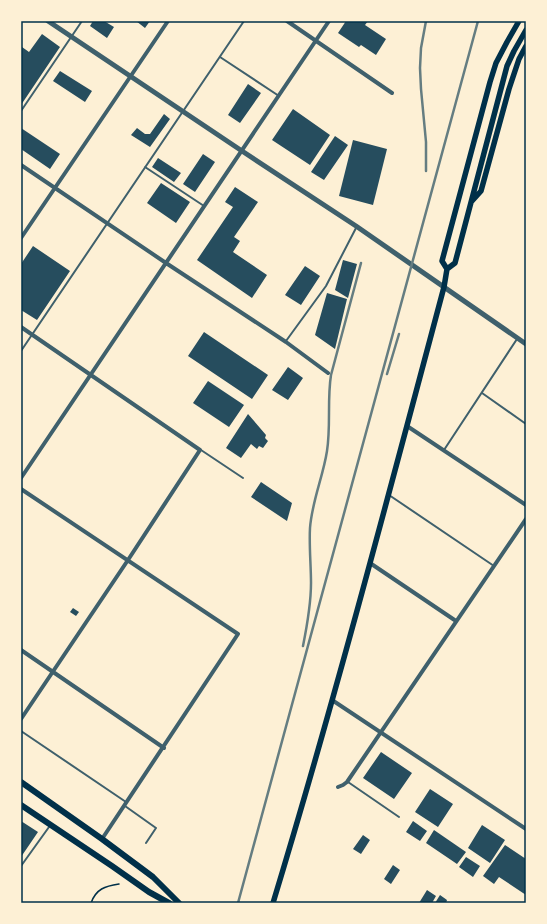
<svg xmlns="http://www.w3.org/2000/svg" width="547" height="924" font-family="Montserrat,sans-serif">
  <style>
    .building { fill: #264d5e }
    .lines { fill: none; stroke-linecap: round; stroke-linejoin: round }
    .path { stroke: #003049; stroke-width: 1.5 }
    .service { stroke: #3f606c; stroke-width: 2 }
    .minor { stroke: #3f606c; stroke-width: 4 }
    .tertiary { stroke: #3f606c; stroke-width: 5 }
    .secondary { stroke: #003049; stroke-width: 5.5 }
    .primary { stroke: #003049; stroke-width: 6 }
    .rail { stroke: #657d81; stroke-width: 2.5 }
    .neatline { fill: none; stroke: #003049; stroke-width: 1.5 }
  </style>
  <rect width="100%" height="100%" fill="#fdf0d5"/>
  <!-- building -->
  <path class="building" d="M93,21h11l10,6 -7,11 -17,-12z
    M136,21h14l-5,7z
    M346,21h22l-3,4 21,14 -10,16 -15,-10 -2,2 -21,-14z
    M42,34l18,13 -39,58v-57l1,-1 7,5z
    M60,71l32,20 -7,11 -32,-21z
    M248,84l13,9 -21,30 -12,-8z
    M293,109l37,26 -20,30 -38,-25z
    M164,114l6,5 -20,28 -19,-12 6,-7 8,6h5z
    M21,128l39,26 -10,15 -29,-20z
    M335,136l13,9 -24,35 -13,-8z
    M353,140l34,9 -14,56 -34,-9z
    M203,154l12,8 -20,30 -12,-8z
    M158,158l23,15 -7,9 -22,-15z
    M161,183l29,19 -14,21 -29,-20z
    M235,187l23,15 -24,35 6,4 -7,11 34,23 -15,23 -55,-38 36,-53 -8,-5z
    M33,246l37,25 -33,49 -16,-10v-46z
    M343,260l14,4 -9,34 -13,-8z
    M305,266l15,10 -19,29 -16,-10z
    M327,293l20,6 -12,50 -20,-14z
    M204,332l64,43 -16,24 -64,-43z
    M288,367l15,11 -15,22 -16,-10z
    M208,381l36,24 -15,22 -36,-24z
    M248,414l18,21 -1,3 3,3 -5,7 -4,-2 -2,3 -6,-5 -10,14 -15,-10z
    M261,482l31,21 -5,18 -36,-24z
    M73,608l6,4 -3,4 -6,-4z
    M381,752l31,21 -18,26 -31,-21z
    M430,789l23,15 -15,23 -23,-15z
    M21,821l17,11 -17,25z
    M413,821l14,10 -7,10 -14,-9z
    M482,825l23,15 -15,23 -22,-15z
    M434,830l32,22 -9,12 -31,-21z
    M363,835l7,5 -9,14 -8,-5z
    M505,845l21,14v36l-27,-18 -5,7 -11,-8z
    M466,857l14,9 -7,11 -14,-10z
    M393,865l7,5 -9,14 -7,-5z
    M427,890l9,6 -4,7h-13z
    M440,895l7,5 -1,3h-11z"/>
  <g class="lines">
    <!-- path -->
    <path class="path" d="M91,903c5,-14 14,-17 28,-19"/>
    <!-- service -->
    <path class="service" d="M220,57l59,39
      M21,111l61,-90
      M145,167l59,39
      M286,341l40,-55 30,-58
      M21,351l223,-330
      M482,393l44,31
      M201,450l42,28
      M444,450l73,-111
      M389,495l105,71
      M21,731l105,71
      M348,782l51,35
      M125,806l31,22 -10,15
      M21,866l28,-39"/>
    <!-- minor -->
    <path class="minor" d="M287,21l105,72
      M21,165l145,98 120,79 42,31
      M21,238l147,-217
      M21,327l179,123 -72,110 -107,159
      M407,426l119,79
      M21,478l308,-457
      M21,489l217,145 -136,205
      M370,563l86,58
      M21,650l143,98
      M332,700l194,129
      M338,787l5,-2 4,-3 179,-263"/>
    <!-- tertiary -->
    <path class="tertiary" d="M48,21l194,130 114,75 170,118"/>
    <!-- secondary -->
    <path class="secondary" d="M472,201l9,-10 28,-102 10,-30 7,-13
      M447,269l-5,-8 48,-179 6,-19 11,-21 12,-21
      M273,903c62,-204 116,-410 171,-616l3,-18 8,-6 52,-197 7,-15 12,-21"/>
    <!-- primary -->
    <path class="primary" d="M21,782l81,57 51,38 26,26
      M21,805l91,61 37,26 20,11"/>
    <!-- rail -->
    <path class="rail" d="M426,21l-5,27 -1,20 1,21 5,53v29
      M387,374l12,-40
      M303,646c4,-20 8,-42 8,-63 0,-18 -2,-37 -1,-55 2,-27 13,-51 17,-77 4,-26 0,-51 4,-76l30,-112
      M238,903l240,-882"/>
  </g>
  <!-- border -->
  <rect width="547" height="924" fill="none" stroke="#fdf0d5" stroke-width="44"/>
  <rect x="22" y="22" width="503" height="880" class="neatline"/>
</svg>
